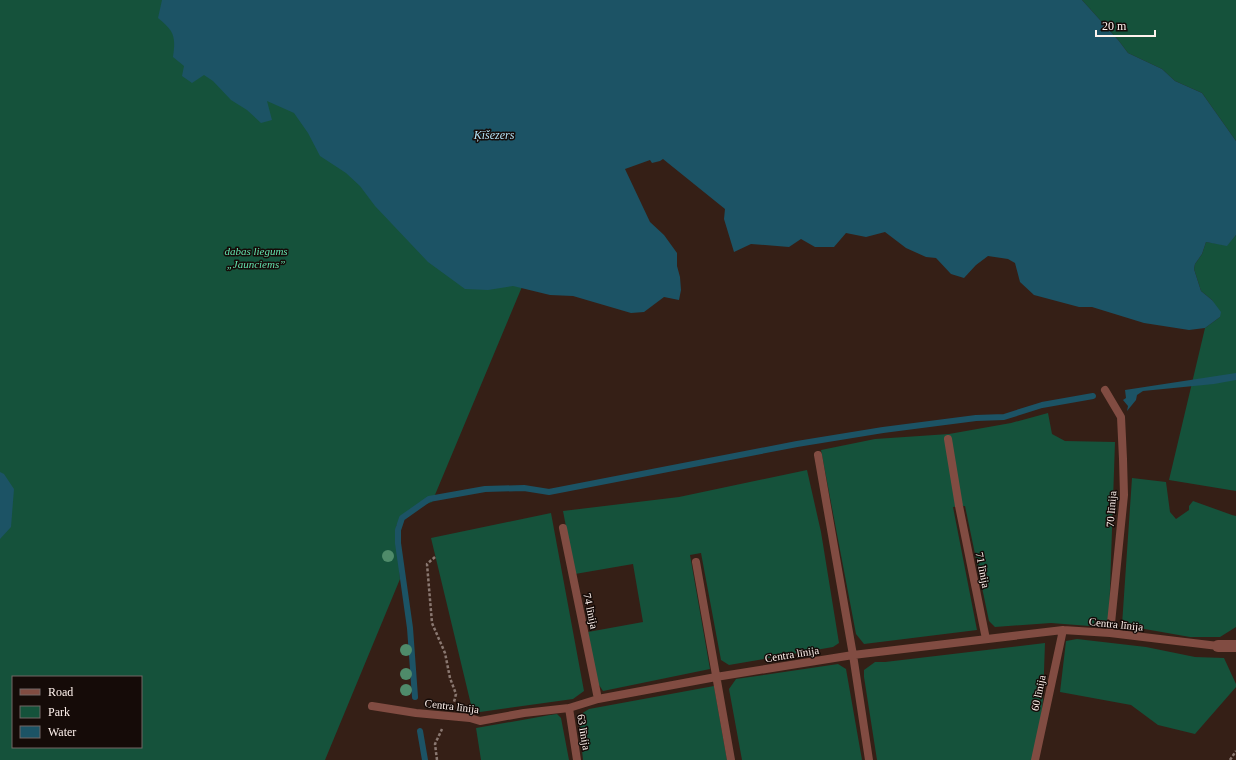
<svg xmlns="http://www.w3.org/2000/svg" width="1236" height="760" font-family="Georgia,serif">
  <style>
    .green { fill: #15523b; fill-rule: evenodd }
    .water { fill: #1c5365 }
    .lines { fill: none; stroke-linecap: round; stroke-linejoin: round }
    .stream { stroke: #1c5365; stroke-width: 6 }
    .path { stroke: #8a7871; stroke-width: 2.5; stroke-dasharray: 3 2; stroke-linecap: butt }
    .service { stroke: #814c42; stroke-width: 8 }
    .minor { stroke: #814c42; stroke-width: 12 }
    .tree { fill: #4f8b6a }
    .labels { text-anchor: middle; stroke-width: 3; stroke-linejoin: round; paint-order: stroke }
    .park-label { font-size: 11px; font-style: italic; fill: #64e3af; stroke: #150b08 }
    .street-label { font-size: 11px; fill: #fff2ed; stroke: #150b08 }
    .water-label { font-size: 12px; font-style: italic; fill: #b4e2f5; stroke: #150b08 }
  </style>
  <rect width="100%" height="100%" fill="#351f16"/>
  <!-- green -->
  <path class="green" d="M0,0h642l-210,502 -23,8 -13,16 4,53 -75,181h-325zM13,677h128v70h-128z
    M1082,0h154v141l-34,-48 -27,-12 -13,-12 -34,-16 -9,-12z
    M1236,235v256l-67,-11 36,-152 15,-11 -8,-17 -11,-9 -7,-22 1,-5 7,-10 4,-12 21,3z
    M1048,413l4,21 13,7 50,1 -6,176 -7,9 -51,-4 -56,4 -6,-6 -24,-115 -12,1 24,123 -113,14 -8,-10 -35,-184 54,-11 74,-5 62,-11z
    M807,470l14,62 18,111 -6,4 -104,18 -8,-5 -20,-107 -11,2 20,114 -107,22 -6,-9 -9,-50 55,-10 -10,-58 -58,10 -12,-63 116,-14z
    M1132,478l34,4 4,30 6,7 13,-9v-4l4,-5 39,14 4,1v111l-16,10h-30l-68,-12z
    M551,513l33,178 -11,8 -100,14 -42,-175z
    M1077,639l69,8 49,10 29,1 12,26v3l-41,47 -37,-9 -27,-20 -71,-13 6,-51z
    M1045,643l-2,56 -6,61h-160l-13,-83v-7l11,-8h10z
    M838,664l8,5 16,91h-120l-13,-71 7,-10z
    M714,686l13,74h-144l-4,-39 2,-7 8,-5z
    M557,714l4,4 8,42h-88l-5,-32 74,-13z"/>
  <!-- water -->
  <path class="water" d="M162,0h920l37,41 9,12 34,16 13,12 27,12 34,48v94l-9,11 -21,-4 -4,12 -7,10 -1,5 7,22 11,9 9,12 -1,5 -15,11 -16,2 -45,-7 -52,-16h-13l-45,-12 -14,-13 -5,-19 -7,-4 -20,-3 -12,9 -12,13 -13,-4 -15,-16 -10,-1 -20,-9 -21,-16 -19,5 -20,-4 -12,14h-19l-14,-8 -12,8 -38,-3 -17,8 -10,-33 1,-10 -62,-50 -3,2 -8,2 -2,-3 -25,9 25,53 14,13 13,18v13l3,11 1,13 -2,10 -15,-3 -20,15 -13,1 -58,-17 -23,-1 -37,-9 -25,4 -23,-1 -37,-27 -53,-56 -15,-20 -14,-13 -26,-17 -12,-23 -14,-20 -27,-12 5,19 -11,3 -14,-13 -16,-10 -18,-19 -9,-6 -12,8 -10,-7 2,-10 -11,-9c3,-21 1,-26 -15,-39z
    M1236,373v7l-22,4 -71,7 -6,4 -1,5 -9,11 1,-5 -5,-6 3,-2 -1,-8z
    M0,472l4,2 10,15 -3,38 -11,12z"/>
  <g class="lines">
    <!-- stream -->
    <path class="stream" d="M415,697l-5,-69 -12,-85v-13l4,-12 27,-19 56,-10 39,-1 25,4 248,-48 86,-14 93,-12 28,-1 38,-12 51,-9
      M420,731l5,29"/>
    <!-- path -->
    <path class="path" d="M435,557l-8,7 5,59 13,30 5,25 6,16 -2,8
      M437,760l-2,-16 7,-15
      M1230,760l6,-9"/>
    <!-- service -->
    <path class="service" d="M1105,390l16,27 2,42 1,36 -14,138
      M948,439l11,67 27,133
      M818,455l35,200 16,105
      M563,528l35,171
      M696,562l35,198
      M372,706l44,7 54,5 10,3 44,-8 45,-5 29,-9 118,-22 137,-22 210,-25 47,3 108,13
      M569,708l8,52
      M1035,760l28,-130"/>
    <!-- minor -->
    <path class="minor" d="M1218,646h18"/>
  </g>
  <!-- trees -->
  <g class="tree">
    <circle cx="388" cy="556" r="6"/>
    <circle cx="406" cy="650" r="6"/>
    <circle cx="406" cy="674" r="6"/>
    <circle cx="406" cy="690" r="6"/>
  </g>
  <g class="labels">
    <!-- park labels -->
    <g class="park-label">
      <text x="256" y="255">dabas liegums<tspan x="256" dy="13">„Jaunciems”</tspan></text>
    </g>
    <!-- street labels -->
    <g class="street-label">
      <text transform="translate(1111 509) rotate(-86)" y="4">70 līnija</text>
      <text transform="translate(983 570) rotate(79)" y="4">71 līnija</text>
      <text transform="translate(591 611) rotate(78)" y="4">74 līnija</text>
      <text transform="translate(1116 624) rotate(6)" y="4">Centra līnija</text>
      <text transform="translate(792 654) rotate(-9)" y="4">Centra līnija</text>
      <text transform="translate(1038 693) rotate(-78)" y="4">60 līnija</text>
      <text transform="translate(452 706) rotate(7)" y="4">Centra līnija</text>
      <text transform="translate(584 732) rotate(81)" y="4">63 līnija</text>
    </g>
    <!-- water labels -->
    <g class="water-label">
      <text x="494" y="139">Ķīšezers</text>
    </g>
  </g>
  <!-- legend -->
  <rect x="12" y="676" width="130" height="72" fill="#150b08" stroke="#736764"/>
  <rect x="20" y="689" width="20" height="6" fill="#814c42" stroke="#736764"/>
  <text x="48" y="696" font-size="12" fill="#fff2ed">Road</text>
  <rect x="20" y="706" width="20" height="12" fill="#15523b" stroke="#736764"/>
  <text x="48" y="716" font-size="12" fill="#fff2ed">Park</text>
  <rect x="20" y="726" width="20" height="12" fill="#1c5365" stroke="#736764"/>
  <text x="48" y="736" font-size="12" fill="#fff2ed">Water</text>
  <!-- scale -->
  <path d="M1096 30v6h59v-6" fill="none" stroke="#fff2ed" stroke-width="2"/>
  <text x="1102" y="30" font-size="12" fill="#fff2ed" stroke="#150b08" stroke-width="3" paint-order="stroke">20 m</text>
</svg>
